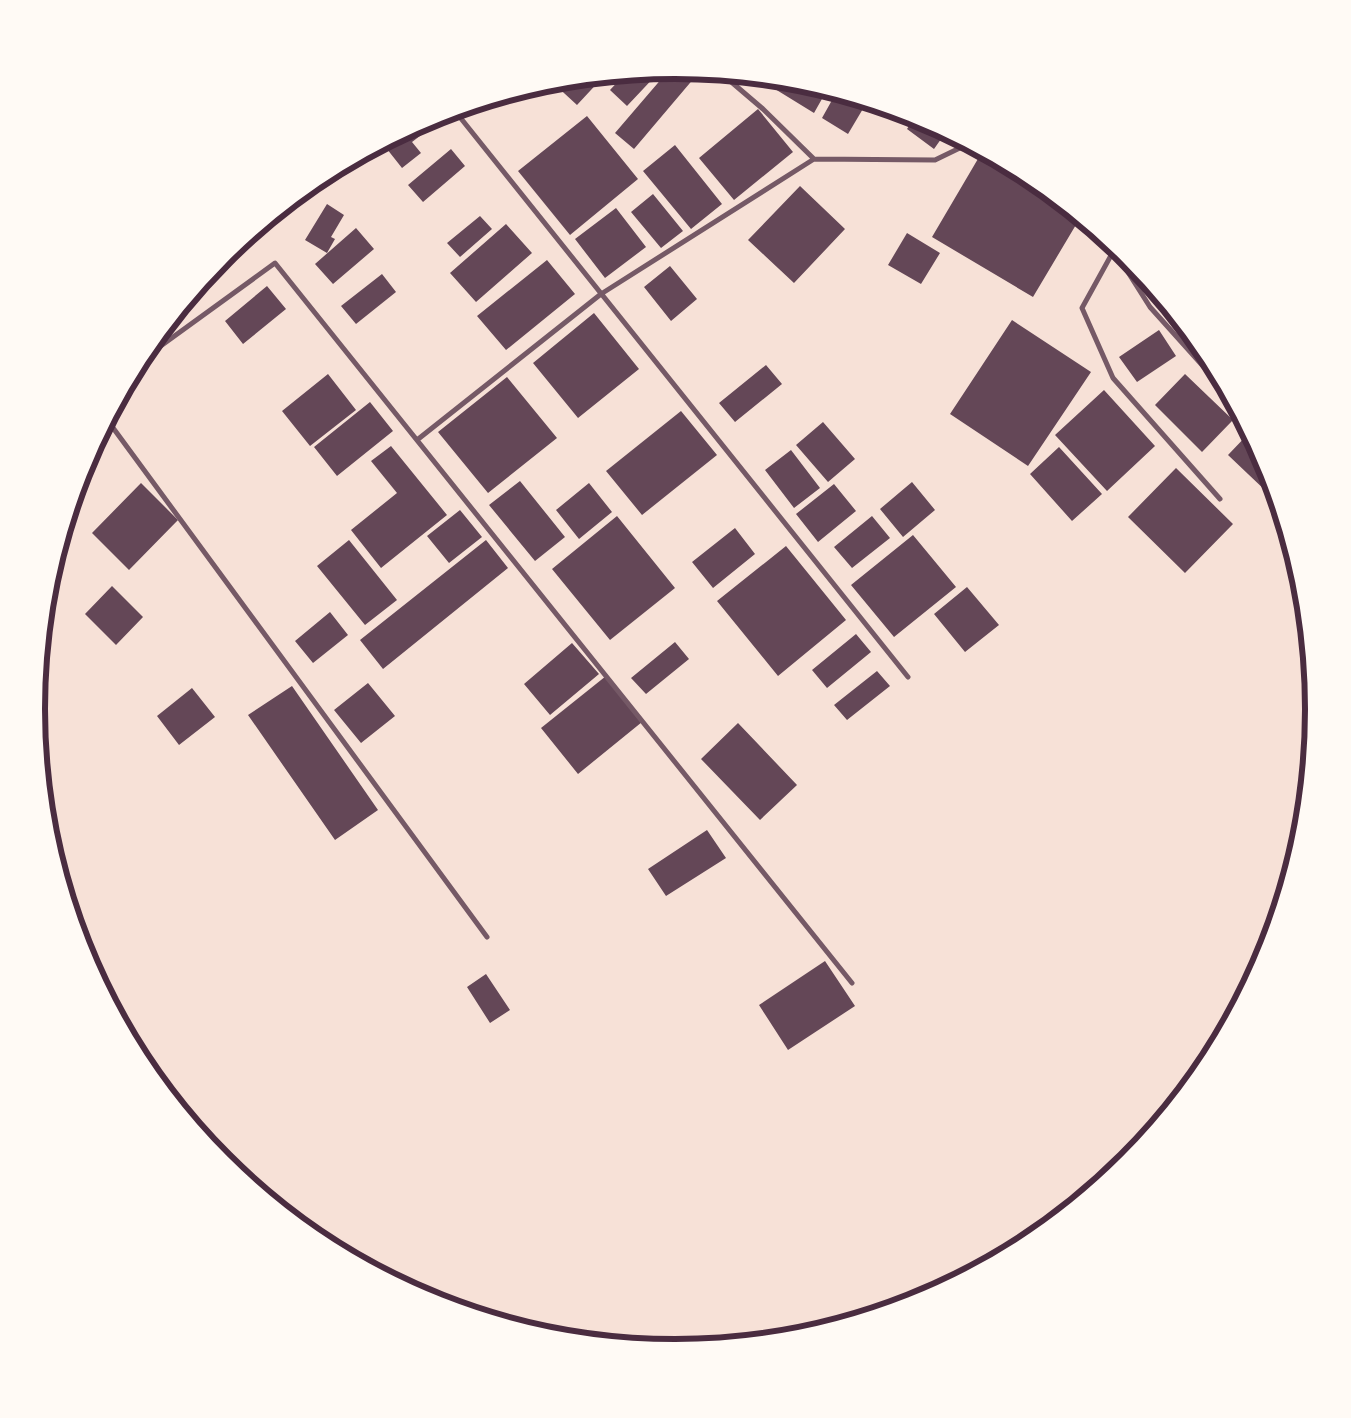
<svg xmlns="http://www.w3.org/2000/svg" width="1351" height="1418" font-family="Raleway,sans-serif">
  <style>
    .building { fill: #644757 }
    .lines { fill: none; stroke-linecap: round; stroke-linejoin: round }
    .minor { stroke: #755966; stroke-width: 5 }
    .rim { fill: none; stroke: #4a2c40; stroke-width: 6 }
  </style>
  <rect width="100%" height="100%" fill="#f7e1d7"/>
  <!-- building -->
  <path class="building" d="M669,70l19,1 7,6 -61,72 -19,-16z
    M660,71l-33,35 -17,-16 14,-15z
    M603,77l-26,28 -25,-23z
    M750,77l5,1 19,1 -5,9z
    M781,80l19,2 27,8 -13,23 -39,-24z
    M836,93l31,9 -19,32 -26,-16z
    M758,109l35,43 -59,48 -35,-42z
    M587,116l51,63 -68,56 -52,-64z
    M915,117l31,15 -12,17 -27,-20z
    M433,118l4,5 -25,19 9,11 -19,15 -19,-24z
    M675,145l47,59 -31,25 -48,-58z
    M451,149l14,17 -42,36 -15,-17z
    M982,152l49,26 49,40 -47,79 -101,-60z
    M800,186l45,43 -51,54 -46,-43z
    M653,194l30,37 -22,17 -30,-36z
    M327,204l17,11 -13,22 4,2 -8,14 -22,-13z
    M616,208l30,39 -41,31 -30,-39z
    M480,216l12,13 -32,28 -13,-14z
    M506,224l26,29 -56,49 -26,-29z
    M356,228l18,21 -41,35 -18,-20z
    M907,233l33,20 -19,31 -33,-19z
    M547,260l28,34 -69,56 -29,-34z
    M670,266l27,33 -26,22 -27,-34z
    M382,274l14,18 -40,32 -15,-18z
    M267,286l19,23 -43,35 -18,-23z
    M594,313l45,56 -61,49 -45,-55z
    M1012,320l79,52 -63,94 -78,-52z
    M1159,330l17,26 -39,26 -18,-25z
    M766,365l16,19 -47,38 -16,-19z
    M328,374l28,36 -46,36 -28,-35z
    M1185,374l48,46 -31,32 -47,-47z
    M507,377l50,61 -69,55 -50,-61z
    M1104,390l51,56 -48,45 -52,-56z
    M370,402l23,29 -56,45 -23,-29z
    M681,411l36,44 -75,60 -36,-44z
    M823,422l32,37 -27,23 -32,-37z
    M1249,433l17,32 7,23 -5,5 -40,-38z
    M391,446l56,69 -66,53 -30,-38 46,-37 -26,-32z
    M1059,447l43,47 -30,27 -42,-47z
    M791,450l29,38 -26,20 -29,-38z
    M1176,468l57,56 -48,49 -57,-56z
    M520,481l45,56 -30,24 -46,-56z
    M912,482l23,28 -32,27 -23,-28z
    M141,483l37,37 -49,50 -37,-37z
    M589,483l23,29 -33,27 -23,-29z
    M834,484l22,27 -38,31 -22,-28z
    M460,510l22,27 -33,26 -22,-27z
    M617,516l58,72 -65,52 -58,-71z
    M872,516l18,22 -38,30 -18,-21z
    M735,528l20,26 -42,34 -21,-26z
    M913,535l43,52 -62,50 -43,-52z
    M349,540l48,60 -32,25 -48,-59z
    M486,540l22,28 -125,101 -23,-29z
    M786,546l60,74 -68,56 -61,-75z
    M112,586l31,31 -27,28 -31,-31z
    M967,587l32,38 -34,27 -31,-38z
    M330,612l18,23 -35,28 -18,-22z
    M856,634l15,18 -44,36 -15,-18z
    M675,642l14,17 -43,35 -15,-16z
    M572,643l27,31 -49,41 -26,-31z
    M877,671l13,15 -43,34 -13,-15z
    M606,676l36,46 -64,52 -37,-46z
    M368,683l27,33 -34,27 -27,-33z
    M292,686l86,124 -43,30 -87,-125z
    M192,688l23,29 -36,28 -22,-29z
    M738,723l59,62 -37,35 -59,-61z
    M707,830l19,28 -60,38 -18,-27z
    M825,961l30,45 -67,44 -29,-45z
    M486,974l24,36 -20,13 -23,-36z"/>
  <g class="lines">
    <!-- minor -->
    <path class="minor" d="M722,74l41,35 51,50
      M455,111l453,566
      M1113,245l1,5 -32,58 31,70 107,121
      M1114,250l36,57 79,88
      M140,361l135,-98 577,720
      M108,421l379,516
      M417,440l184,-146 213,-135 121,1 33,-16"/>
  </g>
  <!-- crop -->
  <path d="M0 0H1351V1418H0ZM45 709a630 630 0 1 1 1260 0a630 630 0 1 1-1260 0Z" fill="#fffaf5" fill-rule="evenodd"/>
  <path class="rim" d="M45 709a630 630 0 1 1 1260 0a630 630 0 1 1-1260 0Z"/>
</svg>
